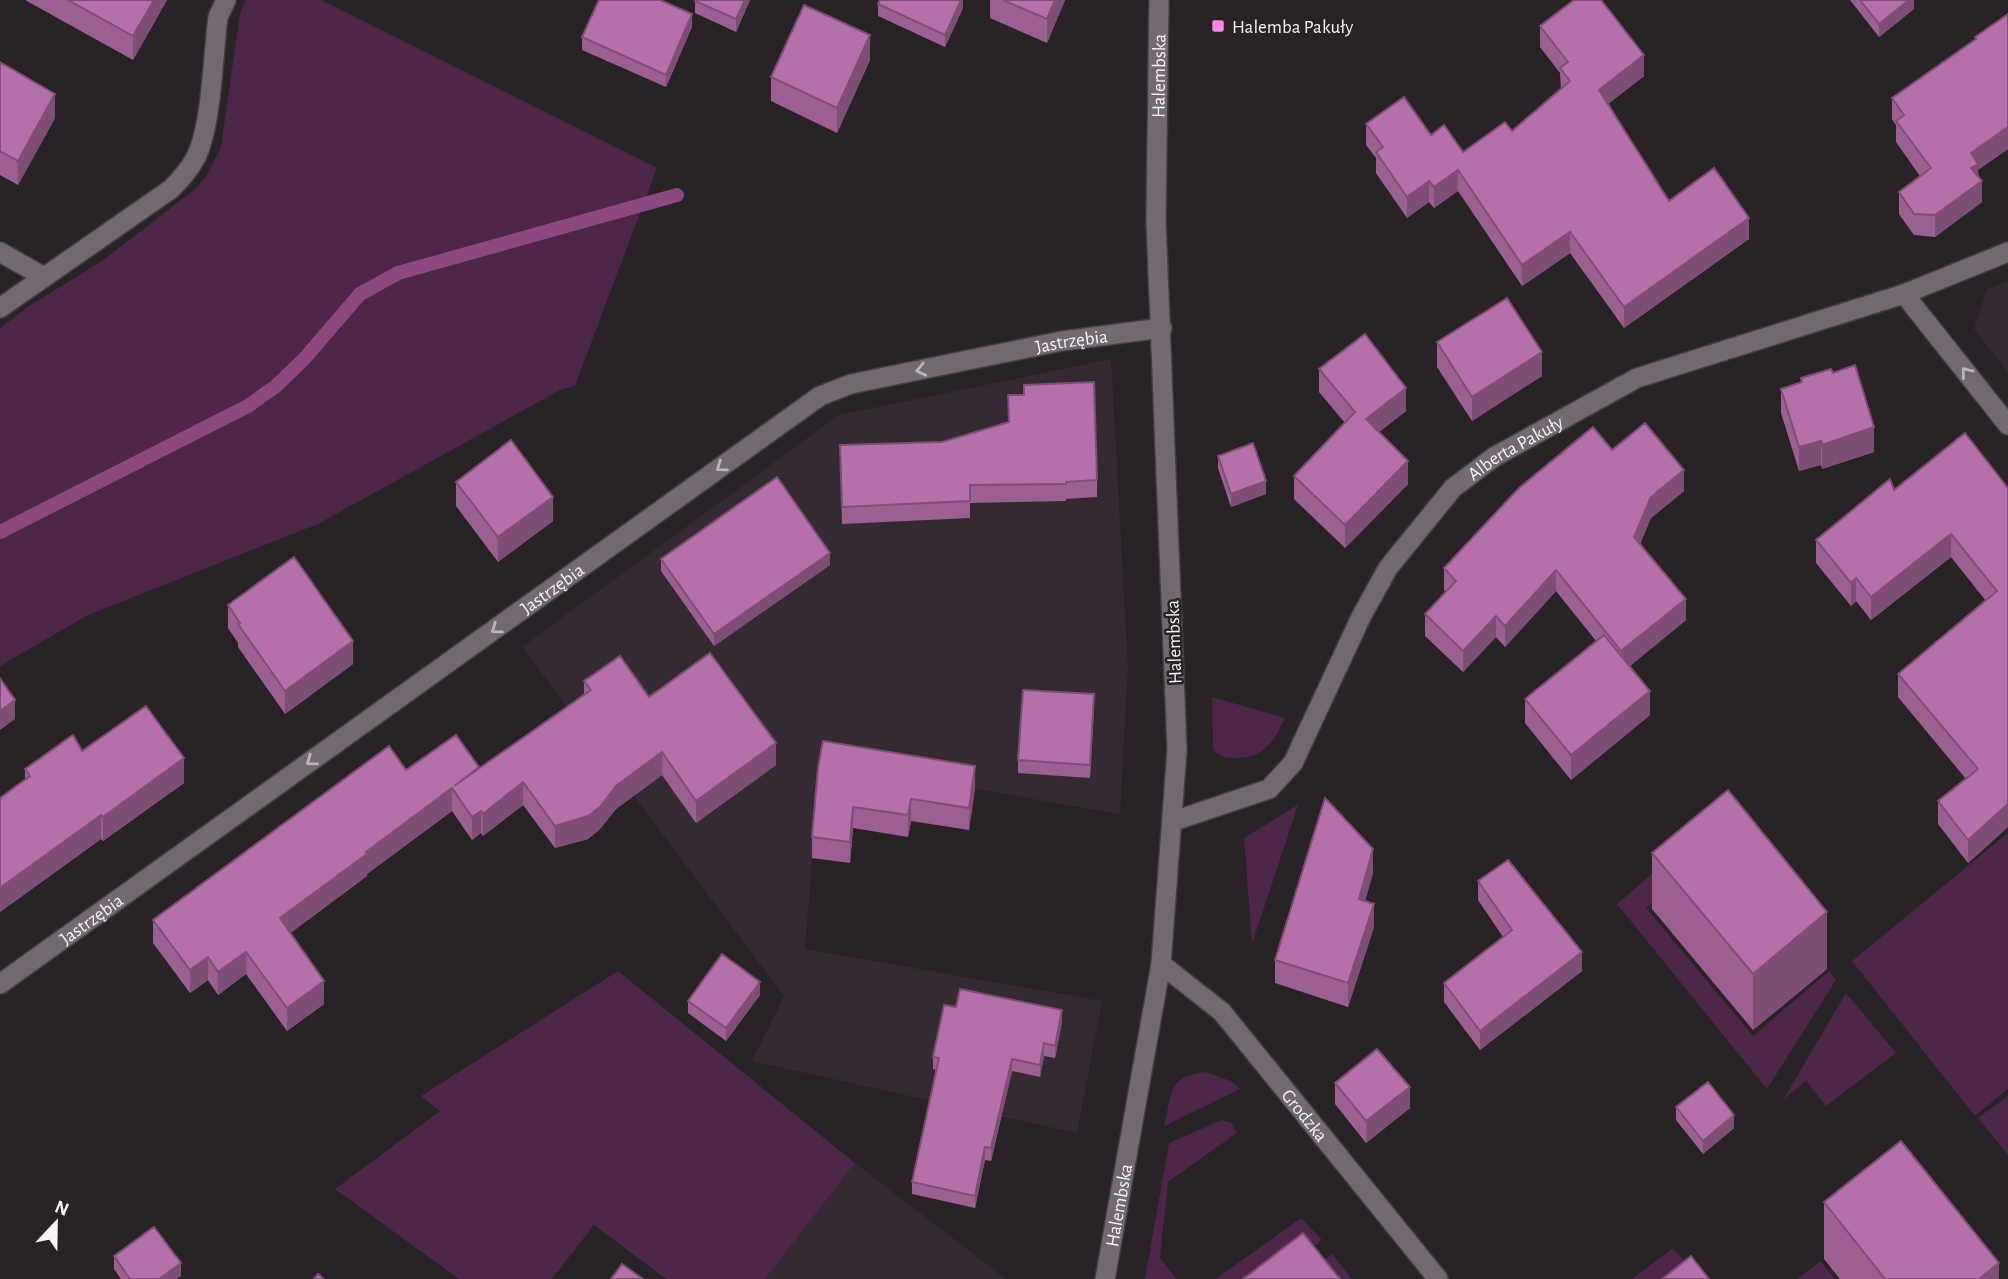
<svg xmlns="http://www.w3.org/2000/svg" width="2008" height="1279" font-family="'Alegreya Sans',sans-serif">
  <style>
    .built { fill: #352a33 }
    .green { fill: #4e2649 }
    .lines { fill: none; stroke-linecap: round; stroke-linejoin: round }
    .stream { stroke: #8b4881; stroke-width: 14 }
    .minor-casing { stroke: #443f43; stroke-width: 22 }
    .tertiary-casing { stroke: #443f43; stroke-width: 22 }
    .minor { stroke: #726a70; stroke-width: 19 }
    .tertiary { stroke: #726a70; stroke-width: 19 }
    .wall { fill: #9c5f92 }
    .shaded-wall { fill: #7f4e77 }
    .building { fill: #b56faa; stroke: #7f4e77; stroke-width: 2 }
    .oneway { stroke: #bcb5ba }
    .poi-dot { fill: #f987e8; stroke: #292227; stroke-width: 2.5 }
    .labels { text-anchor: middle; stroke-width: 5; stroke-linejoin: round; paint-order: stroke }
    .poi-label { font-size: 19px; fill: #f8f3f7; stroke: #292227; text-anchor: start }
    .street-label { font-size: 19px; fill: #f8f3f7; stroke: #292227 }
  </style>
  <rect width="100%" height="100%" fill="#292227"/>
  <!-- built -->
  <path class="built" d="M2008,281v91l-34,-43 13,-40z
    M1111,359l17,308 -8,147 -300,-52 -15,187 297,52 -25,132 -325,-72 32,-65 -262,-349 317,-232z
    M855,1163l151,116h-241z"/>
  <!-- green -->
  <path class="green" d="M246,0h75l336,168 -82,218 -15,4 -242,134 -230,91 -88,51v-338l26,-20 76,-47 92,-71 12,-13 15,-30 19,-134z
    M1212,697l73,21c-11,23 -20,39 -47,40 -10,0 -19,0 -25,-9z
    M1298,805l-46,139 -8,-106z
    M1709,825l15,18 -78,65 107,128 76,-65 7,9 -69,109 -150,-185z
    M2008,833v256l-33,27 -123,-155z
    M618,971l237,192 -90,116h-99l-72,-54 -42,54h-93l-124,-90 105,-78 -19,-15z
    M1846,993l50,60 -70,53 -20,-25 -23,19z
    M1205,1072l26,9 9,8 -76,37c8,-31 3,-50 41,-54z
    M2008,1096v59l-30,-37z
    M1222,1120l9,3 6,10 -69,49 -8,75 16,22h-31l24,-136z
    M1301,1218l21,22 -51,39h-55z
    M1673,1248l27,31h-68z
    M1332,1254l20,25h-36l-6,-8z
    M1820,1261l15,18h-37z"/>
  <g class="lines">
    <!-- stream -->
    <path class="stream" d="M0,532l248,-126 28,-20 28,-27 56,-65 38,-21 279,-78"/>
    <defs>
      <g id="minor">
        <path d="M0,252l44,25"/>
        <path d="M1904,294l104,131"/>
        <path d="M0,308l171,-119c9,-9 18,-19 24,-30 17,-32 18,-105 23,-142l8,-17"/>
        <path id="s1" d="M1174,821l95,-32 24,-26 68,-146 27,-49 65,-80 41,-31 143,-79 267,-84 104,-42"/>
        <path id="s2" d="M1161,964l61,48 216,267"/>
        <path id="s3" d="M0,984l820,-588 31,-12 137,-28 74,-15 100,-13"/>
      </g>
      <g id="tertiary">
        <path id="s4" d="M1105,1279l56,-315 16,-214 -21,-529 3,-221"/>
      </g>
    </defs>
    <!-- minor casing -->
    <use href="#minor" class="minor-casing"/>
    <!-- tertiary casing -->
    <use href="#tertiary" class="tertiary-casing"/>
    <!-- minor -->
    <use href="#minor" class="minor"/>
    <!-- tertiary -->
    <use href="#tertiary" class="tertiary"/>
  </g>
  <!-- wall -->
  <path class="wall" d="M25,0h142l-34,60z
    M750,0l-14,32 -41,-19v-12z
    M963,0v8l-18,39 -67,-31v-12z
    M990,0h75l-18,43 -57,-25z
    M1850,0h64v9l-35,28z
    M2008,14v135l-30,21 4,32 -47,35 -21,-2 -15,-21v-22l21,-16 -24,-34v-17l-4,-6v-21l83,-58v-3z
    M1540,26l104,50 -36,28 61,97 80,38 -125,89 -54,-75 -48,33 -64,-95 -24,17 -5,-6 -22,16 -31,-45v-15l-10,-13v-21l65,11 32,17 49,-21 49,-41 -1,-17 -20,-26z
    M692,27l-26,60 -84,-37v-13z
    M870,60l-33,73 -66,-32v-24z
    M0,62l55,56 -37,67 -18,-10z
    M1437,342l105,34 -70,45 -35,-54z
    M1319,369l87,42 -27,21 29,52 -63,64 -51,-49v-23l51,-53 -26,-31z
    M1801,378l73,74 -52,17 -1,-4 -22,6 -18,-58v-24l20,-7z
    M840,445l257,35v17l-31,2v2l-96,2v15l-128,6z
    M1612,450l72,41 -33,27 -11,26 46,76 -56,46 20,49 -79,65 -46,-57v-24l71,-58 -40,-50 -51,56 -9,-10 -33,35 -38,-36v-22l21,-22 -2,-2v-22z
    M1218,456l48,38 -35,13 -13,-39z
    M456,482l97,39 -55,41 -42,-56z
    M2008,488v339l-40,36 -30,-39v-23l28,-22 -68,-82v-23l88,-73 -35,-44 -80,63 -15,-19 -5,5 -35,-43v-23l78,-50z
    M661,559l169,6 -116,81 -53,-75z
    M228,605l125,59 -68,50 -47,-67v-4l-10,-15z
    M584,681l65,16 127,68 -80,58 -34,-48 -46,34 -16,20 -12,10 -33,9 -32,-43 -40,31 -2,-3 -9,7 -20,-29 -85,63v2l-77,57 34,71 -37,27 -41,-57 -28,21 -10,-15 -18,13 -37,-50v-23l253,-150 73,-1 105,-75z
    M1094,707l-4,71 -72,-5v-13z
    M82,751l102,32 -81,58 -2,-2 -101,73v-114l25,-18v-11z
    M818,768l157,20 -6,42 -58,-9 -3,16 -55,-9 -3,35 -38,-5v-21z
    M1652,853l175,116 -74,61 -101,-121z
    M1373,873l-8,28 9,26 -26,80 -73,-24v-23z
    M1478,881l104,90 -102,79 -36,-48v-19l59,-46 -25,-37z
    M760,995l-34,46 -38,-28v-12z
    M956,1007l106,15 -7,36 -11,-2 -4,21 -28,-6 -21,90 -6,-1 -10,48 -63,-14v-12l24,-112 -3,-1v-12z
    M1335,1083l75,25 -44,35 -31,-39z
    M1676,1107l58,21 -31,26 -27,-34z
    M1824,1202l175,77h-159l-16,-20z
    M114,1256l67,20 -5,3h-55l-7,-10z"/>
  <!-- shaded-wall -->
  <path class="shaded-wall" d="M154,0h13l-34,60v-24z
    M745,0h5l-14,32v-13z
    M961,0h2v8l-18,39v-12z
    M1055,0h10l-18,43v-24z
    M1909,0h5v9l-35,28v-13z
    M692,14v13l-26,60v-12z
    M870,35v25l-33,73v-25z
    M1644,55v21l-45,35v-21z
    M55,94v24l-37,67v-24z
    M2008,127v22l-30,21v13l4,-2v21l-47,35v-22l36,-62z
    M1458,170v21l-24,17v-21z
    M1429,181v21l-22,16v-21z
    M1749,218v21l-125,89v-21z
    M1570,232v21l-48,33v-21z
    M1542,352v24l-70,45v-24z
    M1406,388v23l-40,31v-23z
    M1874,427v25l-52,17v-24z
    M1821,441v24l-22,6v-24z
    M1408,461v23l-63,64v-23z
    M1684,470v21l-33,27 -17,41v-22l17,-40z
    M1266,481v13l-35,13v-13z
    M553,497v24l-55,41v-25z
    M1951,534v23l-80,63v-23z
    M830,553v12l-116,81v-12z
    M1556,570v21l-51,56v-21z
    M1856,578v23l-5,5v-23z
    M1686,599v21l-65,53v-22z
    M1496,616v21l-33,35v-21z
    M353,641v23l-68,50v-23z
    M1650,691v24l-79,65v-25z
    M1094,694v13l-4,71v-13z
    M15,700v19l-15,11v-19z
    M776,743v22l-80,58v-22z
    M662,752v23l-46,34 -16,20 -12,10 -33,9v-22l61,-40z
    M184,758v25l-81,58v-24z
    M975,766v22l-6,42v-22z
    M523,782v23l-40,31v-22z
    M452,788v23l-85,63v2l-87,65v-23z
    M911,799v22l-3,16v-22z
    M2008,804v23l-40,36v-23z
    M853,807v21l-3,35v-21z
    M481,811v22l-9,7v-23z
    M101,815v24l-101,73v-24z
    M1373,849v24l-14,49v-23z
    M1374,904v23l-26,80v-24z
    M1827,912v57l-74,61v-56z
    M246,952v22l-28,21v-23z
    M1582,952v19l-102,79v-19z
    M208,957v23l-18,13v-23z
    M324,981v23l-37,27v-23z
    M760,982v13l-34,46v-13z
    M1062,1010v12l-7,36v-12z
    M1044,1043v13l-4,21v-12z
    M1012,1059v12l-21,90v-13z
    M1410,1087v21l-44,35v-22z
    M1734,1115v13l-31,26v-13z
    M985,1147v13l-10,48v-12z
    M181,1263v13l-5,3h-17z
    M1999,1263v16h-20z"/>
  <!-- building -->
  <path class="building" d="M68,0h86l-21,36z
    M599,0h61l32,14 -26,61 -84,-38z
    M696,0h49l-9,19 -41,-18z
    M880,0h81l-16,35 -67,-31z
    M1003,0h52l-8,19z
    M1574,0h27l43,55 -45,35 70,111 45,-33 35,50 -125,89 -54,-75 -48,33 -64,-95 -24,17 -5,-6 -22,16 -31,-45 7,-5 -17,-23 38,-27 27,38 13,-10 19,27 42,-30 7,9 58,-50 -10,-13 8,-6 -28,-36z
    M1860,0h49l-30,24z
    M804,5l66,30 -33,73 -66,-31z
    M2008,14v113l-37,26 7,11 -7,4 11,13 -47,34 -21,-1 -15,-22 32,-24 -35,-47 8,-6 -12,-17 84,-59 -1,-2z
    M0,62l55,32 -37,67 -18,-10z
    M1507,298l35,54 -70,45 -35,-55z
    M1365,334l41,54 -40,31 42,42 -63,64 -51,-49 61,-64 -36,-43z
    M1855,365l19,62 -52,18 -1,-4 -22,6 -18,-58 21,-7 -1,-4 30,-9 2,4z
    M1094,382l3,98 -31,2v2l-96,1v16l-128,6 -2,-62 102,-3 67,-20 -1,-27h16v-10z
    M1645,423l39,47 -33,27 -17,40 52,62 -65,52 -65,-81 -51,56 -9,-10 -33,35 -38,-37 31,-33 -12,-13 75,-80 74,-61 19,23z
    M1965,433l43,55v316l-40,36 -30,-39 40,-32 -80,-95 99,-83 -46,-57 -80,63 -15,-19 -5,5 -35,-43 74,-61 4,11z
    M511,440l42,57 -55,40 -42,-55z
    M1253,443l13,38 -35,13 -13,-38z
    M777,477l53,76 -116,81 -53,-75z
    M294,557l59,84 -68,50 -47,-67 2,-1 -12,-18z
    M1604,635l46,56 -79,64 -46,-56z
    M710,653l66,90 -80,58 -34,-49 -46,34 -16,21 -12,9 -33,10 -32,-44 -40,32 -2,-3 -9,6 -20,-29 -86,64 1,2 -87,64 44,63 -37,27 -41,-56 -28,20 -10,-15 -18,13 -37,-50 236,-174 17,24 50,-35 23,32 -25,19 137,-96 -7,-9 36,-25 29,41z
    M0,678l15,22 -15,11z
    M1023,690l71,4 -4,71 -72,-5z
    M146,706l38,52 -81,59 -2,-2 -101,73v-90l30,-22 -5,-7 48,-34 9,16z
    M823,741l152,25 -6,42 -58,-9 -3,16 -55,-8 -3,35 -38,-5 6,-69z
    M1728,790l99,122 -74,62 -101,-121z
    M1325,798l48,51 -14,50 15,5 -26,79 -73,-23z
    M1508,860l74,92 -102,79 -36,-48 68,-53 -34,-49z
    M722,954l38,28 -34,46 -38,-27z
    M960,989l102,21 -7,36 -11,-3 -4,22 -28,-6 -21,89 -6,-1 -10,49 -63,-14 27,-124 -6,-1 11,-52 12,2z
    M1377,1049l33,38 -44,34 -31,-38z
    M1708,1082l26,33 -31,26 -27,-34z
    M1901,1141l98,122 -20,16h-94l-61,-77z
    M154,1227l27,36 -22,16h-29l-16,-23z
    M1303,1233l37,46h-97z
    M1691,1256l18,23h-47z
    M622,1264l21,15h-32z
    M318,1274l6,5h-10z"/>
  <!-- one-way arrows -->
  <defs><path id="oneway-chevron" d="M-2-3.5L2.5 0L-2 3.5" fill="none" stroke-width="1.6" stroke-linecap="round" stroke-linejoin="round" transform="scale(1.75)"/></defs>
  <g class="oneway">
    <use href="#oneway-chevron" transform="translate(921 370) rotate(168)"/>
    <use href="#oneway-chevron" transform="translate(1966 372) rotate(-128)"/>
    <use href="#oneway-chevron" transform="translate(721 467) rotate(144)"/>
    <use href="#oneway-chevron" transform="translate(496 629) rotate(144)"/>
    <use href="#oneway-chevron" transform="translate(311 761) rotate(144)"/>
  </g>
  <!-- markers -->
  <rect class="poi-dot" x="1211" y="19" width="14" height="14" rx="3.5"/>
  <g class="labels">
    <!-- poi labels -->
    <g class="poi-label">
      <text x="1232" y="33">Halemba Pakuły</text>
    </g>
    <!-- street labels -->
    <g class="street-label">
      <text dy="7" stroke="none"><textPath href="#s4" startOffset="1209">Halembska</textPath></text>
      <text dy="7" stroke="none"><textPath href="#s3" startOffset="1267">Jastrzębia</textPath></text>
      <text dy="7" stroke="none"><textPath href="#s1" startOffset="530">Alberta Pakuły</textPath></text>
      <text dy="7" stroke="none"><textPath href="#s3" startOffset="679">Jastrzębia</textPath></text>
      <text transform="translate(1173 642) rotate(-92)" y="7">Halembska</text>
      <text dy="7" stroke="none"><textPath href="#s3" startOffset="112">Jastrzębia</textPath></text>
      <text dy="7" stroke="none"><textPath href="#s2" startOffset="210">Grodzka</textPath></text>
      <text dy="7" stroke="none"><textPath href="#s4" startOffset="75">Halembska</textPath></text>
    </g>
  </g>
  <!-- north arrow -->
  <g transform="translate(56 1223) rotate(22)" stroke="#292227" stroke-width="5" paint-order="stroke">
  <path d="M0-5L12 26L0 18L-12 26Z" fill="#f8f3f7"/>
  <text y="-10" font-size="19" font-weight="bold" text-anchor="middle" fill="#f8f3f7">N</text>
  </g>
</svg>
